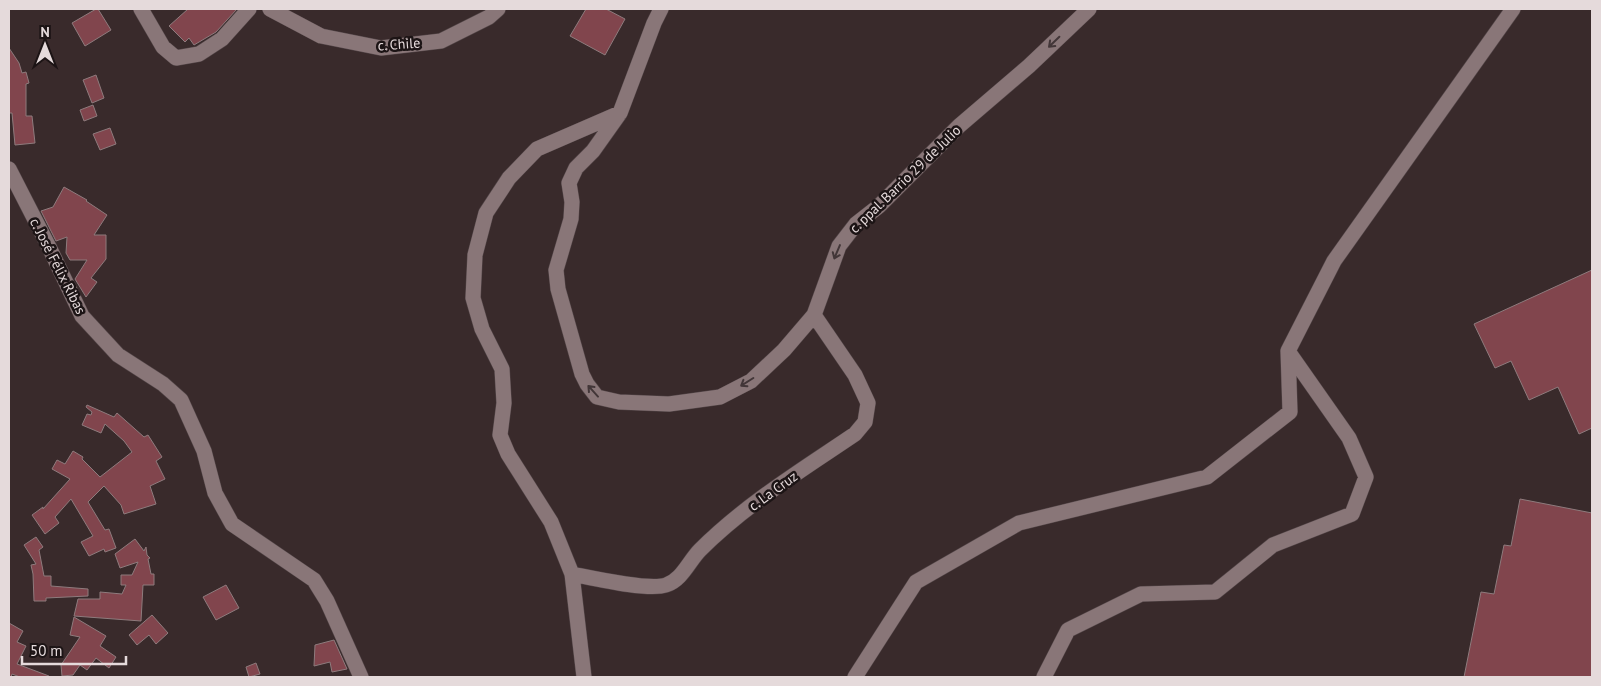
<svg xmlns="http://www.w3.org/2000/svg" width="1601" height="686" font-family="'PT Sans',sans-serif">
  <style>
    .building { fill: #81454d; stroke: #8e7b7d }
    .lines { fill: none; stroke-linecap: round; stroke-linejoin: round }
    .street-casing { stroke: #534648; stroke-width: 16 }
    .street { stroke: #897678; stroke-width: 15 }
    .oneway { stroke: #423638 }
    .labels { text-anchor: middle; stroke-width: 5; stroke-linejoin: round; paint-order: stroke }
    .street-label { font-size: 14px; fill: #e5dadb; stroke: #1c1415 }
  </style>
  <rect width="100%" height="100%" fill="#392a2b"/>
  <!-- building -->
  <path class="building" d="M96,9h2l13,21 -26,16 -13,-23z
    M188,9h49l-21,23 -22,13 -5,-7 -4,4 -16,-16z
    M586,9h20l19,10 -20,36 -35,-19z
    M9,48l10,15 3,10 4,-1 3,11 -3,1v32h6l3,27 -20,2 -3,-32h-3z
    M96,75l8,23 -12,5 -9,-23z
    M93,105l4,11 -13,5 -4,-11z
    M110,128l6,16 -16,6 -7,-16z
    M64,187l23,13 -1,1 21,14 -13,20h12v24l-15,19 6,4 -11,15 -11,-18 12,-19h-17l-4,-7 1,-16 -11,4 -15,-30 12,-4z
    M1592,270v158l-13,6 -21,-47 -29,13 -18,-39 -16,7 -21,-44z
    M87,405l27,12 3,-4 27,24 4,-2 14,22 -6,4 9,18 -15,7 6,18 -32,10 -3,-9 -17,-19 -16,16 17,28 4,-1 7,19 -11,4 -1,-3 -15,7 -8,-14 12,-6 -22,-37 -16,18 4,6 -14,11 -13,-19 11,-8v2l27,-30 -18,-10 5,-9 8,4 8,-13 10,6 -1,2 18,18 32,-25 -8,-11 -19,-17 -4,9 -19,-8 5,-11 4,1 1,-3 -6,-5z
    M1520,499l72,14v164h-128l17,-85 13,2 10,-49 7,1z
    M36,537l7,10 -4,3 5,26h7v10l37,3v7l-42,2v3h-12l-1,-27 -2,-9 5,-1 -12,-19z
    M135,539l9,12 2,-4 1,8 3,3 -2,1 3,15h3v11h-11l-2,36 -67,-5 4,-17h22v-7l22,2 4,-9h-5v-10h11l6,-13 -18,6 -5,-14z
    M226,585l13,23 -23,12 -13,-23z
    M152,615l16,18 -12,11 -7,-9 -12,10 -8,-10z
    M74,617l32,19 -6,10 16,11 -7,11 -13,-10 -9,12 -7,-5 -7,10 -11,1 -1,-11 19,-28 -10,-2z
    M9,623l14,8 -6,11 9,4 -9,18 32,12v1h-29l-8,-3 -1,3h-2z
    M334,640l13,29 -15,3 -2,-10 -16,4 1,-21z
    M256,663l4,11 -11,3 -3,-10z"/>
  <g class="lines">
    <defs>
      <path id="street" d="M141,9l22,38 13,11 23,-4 23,-15 27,-30
        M270,9l51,27 60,12 60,-7 48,-24 9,-8
        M620,113l-27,38 -17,17 -7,15 3,19 -1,17 -15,51 2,19 24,85 5,10 10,13 22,5 50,2 51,-7 31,-16 33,-31 30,-35 25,-69 17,-22 23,-18 80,-80 70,-60 60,-57
        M9,169l41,80 32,67 36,39 45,29 18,16 23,51 11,42 17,31 82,56 13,21 34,76
        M572,574c21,4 76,17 94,11 16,-5 23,-24 34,-35 46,-46 102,-80 155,-116l10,-12 3,-19 -13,-28 -41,-60
        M584,677l-12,-103 -21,-52 -43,-68 -8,-19 4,-32 -2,-34 -20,-40 -9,-31 2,-43 11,-42 23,-35 28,-29 83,-36 34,-90 7,-14
        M855,677l61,-95 103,-59 188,-46 83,-65 -2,-61 46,-90 179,-252
        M1044,677l24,-47 73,-36 74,-2 58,-47 79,-31 14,-37 -17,-39 -61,-87"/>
    </defs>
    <!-- street casing -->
    <use href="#street" class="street-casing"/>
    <!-- street -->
    <use href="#street" class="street"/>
  </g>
  <!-- one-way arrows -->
  <defs><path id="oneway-shaft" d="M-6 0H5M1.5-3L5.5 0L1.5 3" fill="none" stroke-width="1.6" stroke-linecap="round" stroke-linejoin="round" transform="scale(1.25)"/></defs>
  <g class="oneway">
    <use href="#oneway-shaft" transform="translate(1054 42) rotate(136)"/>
    <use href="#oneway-shaft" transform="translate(837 252) rotate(113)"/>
    <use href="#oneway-shaft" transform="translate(747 382) rotate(148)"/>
    <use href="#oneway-shaft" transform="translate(593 391) rotate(-132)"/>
  </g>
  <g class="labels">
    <!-- street labels -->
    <g class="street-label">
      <text transform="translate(399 44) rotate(-4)" y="5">c. Chile</text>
      <text transform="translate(905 179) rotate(-44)" y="5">c. ppal. Barrio 29 de Julio</text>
      <text transform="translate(58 266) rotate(63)" y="5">c. José Félix Ribas</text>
      <text transform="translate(773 491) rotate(-36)" y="5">c. La Cruz</text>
    </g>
  </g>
  <!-- border -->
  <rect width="1601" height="686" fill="none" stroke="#e5dadb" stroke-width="20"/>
  <!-- north arrow -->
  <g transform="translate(45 45)" stroke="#1c1415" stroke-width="4" paint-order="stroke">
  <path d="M0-4L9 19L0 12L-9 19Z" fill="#e5dadb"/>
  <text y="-8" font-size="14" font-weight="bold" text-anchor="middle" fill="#e5dadb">N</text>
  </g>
  <!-- scale -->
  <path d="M22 656v8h104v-8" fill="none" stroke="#e5dadb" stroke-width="2.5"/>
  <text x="30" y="656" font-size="15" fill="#e5dadb" stroke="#1c1415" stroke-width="4" paint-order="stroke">50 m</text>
</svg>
